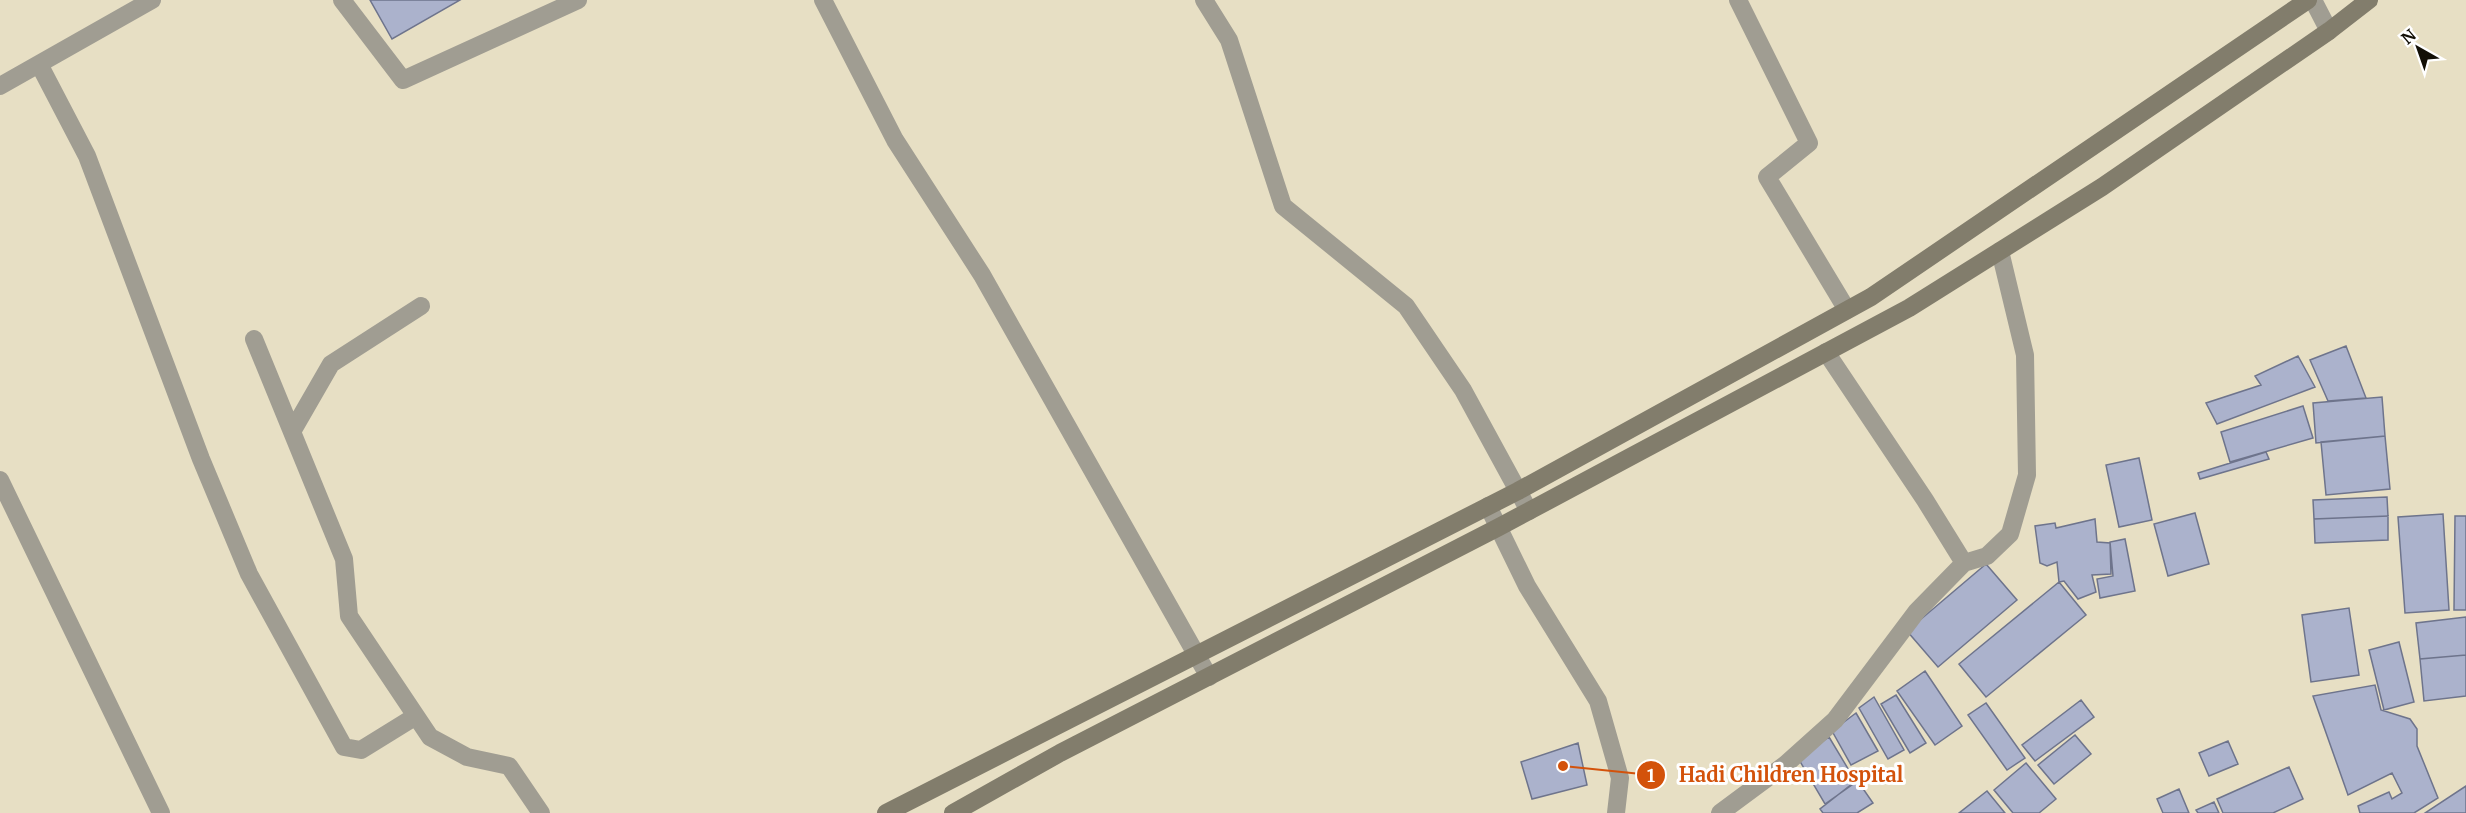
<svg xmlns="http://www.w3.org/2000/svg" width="2466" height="813" font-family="Merriweather,serif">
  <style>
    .building { fill: #abb2cc; stroke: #6e748c; stroke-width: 1.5 }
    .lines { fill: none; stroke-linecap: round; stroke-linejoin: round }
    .street { stroke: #a09d92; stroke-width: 18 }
    .secondary { stroke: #827d6c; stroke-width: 18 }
    .leader { fill: none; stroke: #d3520b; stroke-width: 2 }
    .callout-dot { fill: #d3520b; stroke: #fff; stroke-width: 2 }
    .mark-label { font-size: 18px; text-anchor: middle; font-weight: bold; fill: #fff }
    .callout-label { font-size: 20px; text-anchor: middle; font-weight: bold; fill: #d3520b; stroke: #fff; stroke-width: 6; stroke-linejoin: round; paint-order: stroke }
  </style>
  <rect width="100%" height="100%" fill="#e7dfc4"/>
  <!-- building -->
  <path class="building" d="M370,0h90l-68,39z
    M2346,346l20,52 -38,3 -18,-41z
    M2298,356l17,31 -98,37 -11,-21 55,-18 -6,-9z
    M2382,397l3,39 -69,7 -3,-40z
    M2303,406l10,32 -83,24 -9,-30z
    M2385,436l5,53 -64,6 -5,-53z
    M2266,452l3,7 -69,20 -2,-6z
    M2139,458l13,62 -33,7 -13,-62z
    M2387,497l1,19 -74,3 -1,-19z
    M2195,513l14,51 -41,12 -14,-52z
    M2443,514l6,96 -44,3 -7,-96z
    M2388,516v24l-73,3 -1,-24z
    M2455,516h11v94h-12z
    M2095,519l2,23 13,1 1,31 -19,1 4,17 -18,7 -14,-18 -5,1 -2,-20 -10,4 -7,-3 -5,-37 20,-3 1,5z
    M2125,539l10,52 -35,7 -3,-19 16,-3 -3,-34z
    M1986,564l31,36 -79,67 -31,-36z
    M2059,582l27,33 -100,82 -27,-33z
    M2349,608l10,67 -48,7 -9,-67z
    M2466,617v38l-46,4 -4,-36z
    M2399,642l15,60 -30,8 -15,-60z
    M2466,655v41l-42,5 -4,-42z
    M1925,671l37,55 -27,19 -38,-54z
    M2375,685l6,25 29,9 7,10v17l21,52 -24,15h-54l-2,-7 31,-14 3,7 10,-6 -10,-20 -44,22 -35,-99z
    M1896,695l30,48 -16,10 -29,-49z
    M1874,697l30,53 -16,9 -29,-51z
    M2081,700l13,17 -59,44 -13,-16z
    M1986,703l39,55 -18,12 -39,-55z
    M1856,713l22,38 -27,14 -19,-34z
    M2075,735l16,19 -37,30 -16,-19z
    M1829,737l27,45 -31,22 -27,-46z
    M2228,741l10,23 -29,12 -10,-23z
    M1578,743l9,42 -55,14 -11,-37z
    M2026,763l30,36 -17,14h-26l-19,-23z
    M2289,767l14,32 -30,14h-50l-6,-14z
    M1857,780l16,23 -16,10h-34l-3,-4z
    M2466,786v27h-41z
    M2179,789l10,24h-26l-6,-14z
    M1987,791l18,22h-46z
    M2214,802l5,11h-21l-2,-3z"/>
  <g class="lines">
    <!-- street -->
    <path class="street" d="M342,0l61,80 175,-80
      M823,0l72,140 87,135 227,402
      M1204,0l25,40 54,166 123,100 57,84 66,121
      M1738,0l71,143 -42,34 80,133
      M2313,0l16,31
      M39,64l48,92 114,303 48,115 95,173 17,3 55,-34
      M0,86l152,-86
      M254,339l90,220 5,57 81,121 37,20 42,9 32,47
      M1826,352l99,148 39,63
      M293,430l38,-66 90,-58
      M0,480l161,333
      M1488,506l39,80 71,115 22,77 -4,35
      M1720,813l66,-49 49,-44 82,-109 47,-48 23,-7 23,-22 17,-59 -2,-120 -25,-104"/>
    <!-- secondary -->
    <path class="secondary" d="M886,813l632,-322 353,-194 437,-297
      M953,813l107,-60 439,-226 410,-219 193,-121 227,-156 40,-31"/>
  </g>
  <!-- callouts -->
  <path class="leader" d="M1563 766L1651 775"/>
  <g class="callout-dot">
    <circle cx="1563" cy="766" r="6"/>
    <circle cx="1651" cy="775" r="15"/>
  </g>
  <g class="mark-label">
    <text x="1651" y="782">1</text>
  </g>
  <g class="callout-label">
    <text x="1791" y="782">Hadi Children Hospital</text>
  </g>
  <!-- north arrow -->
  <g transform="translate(2418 48) rotate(320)" stroke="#ffffff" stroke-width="4.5" paint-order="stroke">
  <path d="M0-4.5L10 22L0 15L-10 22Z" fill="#120f06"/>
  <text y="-9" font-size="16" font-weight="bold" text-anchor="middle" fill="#120f06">N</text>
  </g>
</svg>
